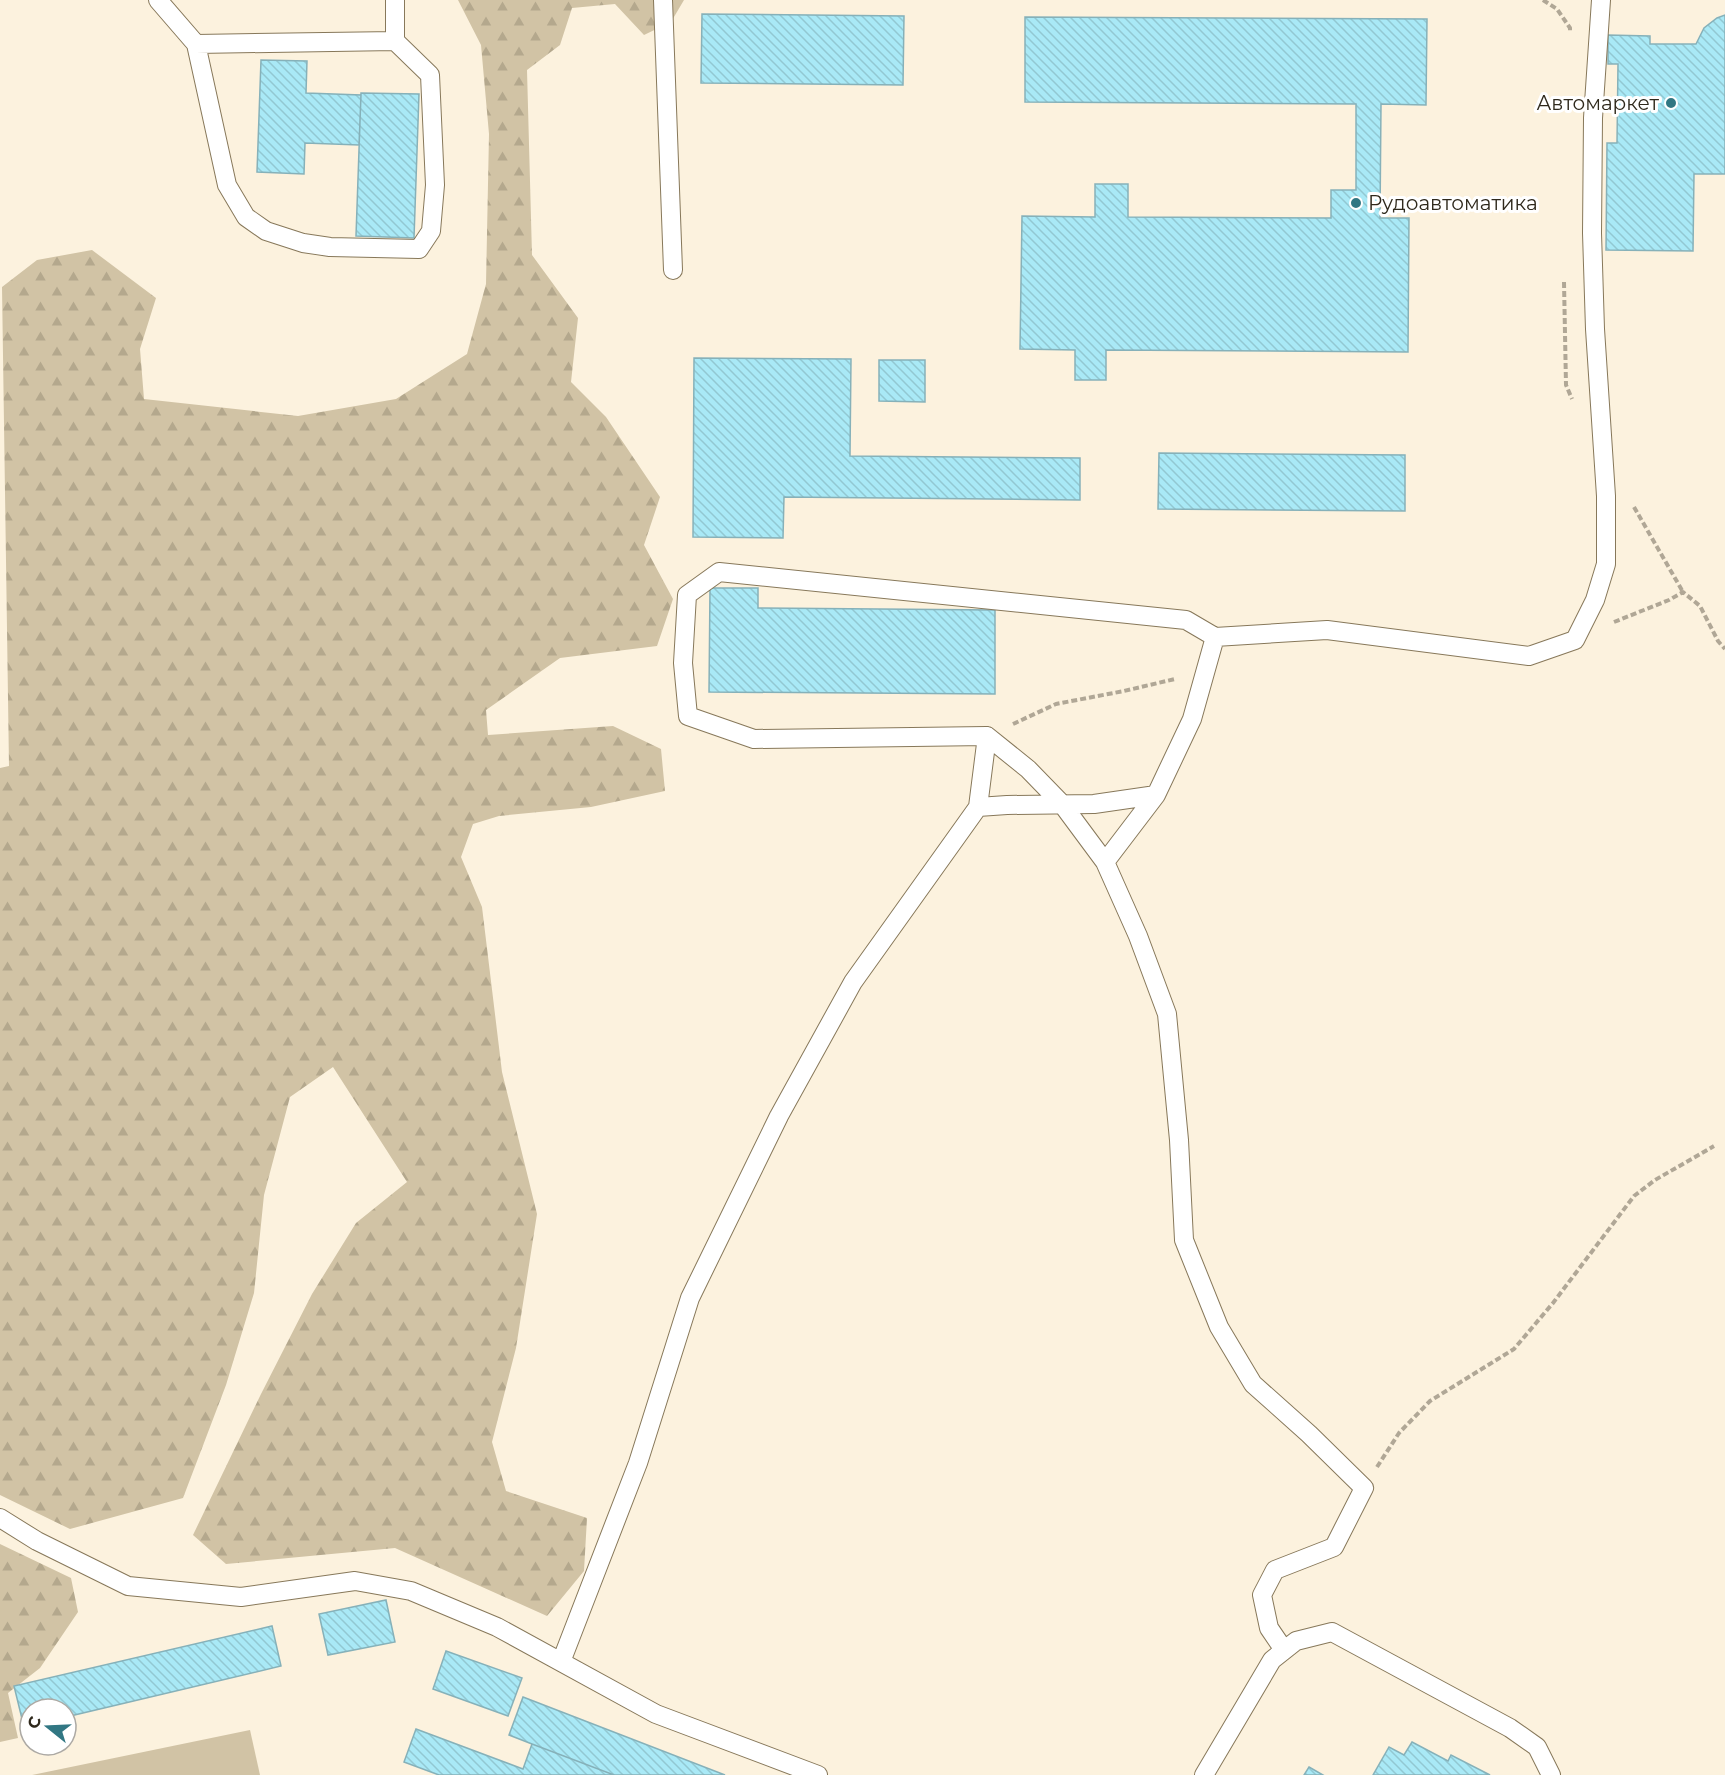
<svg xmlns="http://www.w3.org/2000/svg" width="1725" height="1775" font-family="Montserrat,sans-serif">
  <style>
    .green { fill: #d1c3a5 }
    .forest { fill: url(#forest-firs) }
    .building { fill: url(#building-back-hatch); stroke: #86b1b9; stroke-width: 1.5 }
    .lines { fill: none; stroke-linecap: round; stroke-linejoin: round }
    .lane-casing { stroke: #87785a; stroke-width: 20 }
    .path { stroke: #b0a796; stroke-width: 4; stroke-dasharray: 6 3; stroke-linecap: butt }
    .lane { stroke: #fff; stroke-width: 18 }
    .poi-dot { fill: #317783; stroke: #fff; stroke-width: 2 }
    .labels { text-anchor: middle; stroke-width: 6; stroke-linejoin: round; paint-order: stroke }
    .poi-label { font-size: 20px; fill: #2f291c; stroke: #fff; text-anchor: end }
  </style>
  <defs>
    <pattern id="forest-firs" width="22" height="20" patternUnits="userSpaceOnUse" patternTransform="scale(1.5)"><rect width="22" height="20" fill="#d1c3a5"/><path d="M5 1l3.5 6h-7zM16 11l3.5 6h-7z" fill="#b4a88d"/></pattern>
    <pattern id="building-back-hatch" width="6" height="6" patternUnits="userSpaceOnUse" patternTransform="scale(1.5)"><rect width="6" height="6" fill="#a9e9f6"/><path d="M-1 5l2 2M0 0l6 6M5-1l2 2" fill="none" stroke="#92c8d2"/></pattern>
  </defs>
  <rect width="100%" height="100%" fill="#fcf2de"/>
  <!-- green -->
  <path class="green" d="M250,1730l10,45h-228z"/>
  <!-- forest -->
  <path class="forest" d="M458,0h226l-13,22 -27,13 -29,-31 -43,4 -12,37 -33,25 5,185 46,63 -7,64 35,35 54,80 -16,48 29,54 -16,47 -97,12 -74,52 2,25 125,-9 48,23 4,42 -74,16 -92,9 -26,8 -12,33 21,50 20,165 35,142 -21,134 -24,94 14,49 81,27 -3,53 -37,45 -152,-68 -169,16 -33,-29 68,-141 51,-100 44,-71 51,-41 -74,-115 -43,30 -26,98 -10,98 -28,92 -43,113 -113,31 -70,-34v-727l9,-2 -7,-479 35,-27 55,-10 64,48 -16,51 4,50 154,17 98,-17 71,-45 19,-70 3,-150 -8,-89z
    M0,1544l71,34 7,34 -38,56 -32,25 10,45 -18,4z"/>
  <!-- building -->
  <path class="building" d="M702,14l202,2 -1,69 -202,-2z
    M1725,15v159h-31l-1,77 -87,-1 1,-107h10l1,-79h-10v-29l42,1v8h46l8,-16 13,-10z
    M1025,17l402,2 -1,86 -45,-1 -1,114h29l-1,134 -302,-2v30h-31v-30l-55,-1 2,-133 73,1v-33h33v33l203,1v-28h25v-86l-331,-2z
    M261,60l46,1 -1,32 55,2 -2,50 -54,-2 -1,31 -47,-2z
    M361,93l58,1 -5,144 -58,-2z
    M694,358l157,1 -1,97 230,2v42l-296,-3 -1,41 -90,-1z
    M879,360h46v42l-46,-1z
    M1159,453l246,2v56l-247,-2z
    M710,588h48v20l237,2v84l-286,-2z
    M386,1600l9,42 -67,13 -9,-41z
    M272,1626l9,40 -215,51v-8h-36v16l-6,2 -10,-41z
    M446,1651l76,27 -14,38 -75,-27z
    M523,1697l202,78h-111l-82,-31 -23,-9z
    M416,1729l107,40 9,-25 82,31h-175l-35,-13z
    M1412,1742l36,19 3,-6 39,20h-117l16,-28 15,8z
    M1309,1767l14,8h-19z"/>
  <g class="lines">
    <defs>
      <path id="lane" d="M158,0l38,44 199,-3v-41
        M663,0l10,270
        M196,44l31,141 19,32 20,14 37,12 27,4 89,2 12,-18 4,-46 -5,-110 -35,-34
        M1215,637l-29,-17 -467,-48 -32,23 -4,68 5,53 66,23 233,-3 41,33 34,35 43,58 33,74 29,78 12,126 5,100 35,87 34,57 56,50 55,54 -30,59 -59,23 -13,25 7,33 15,22
        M978,807l9,-71
        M1105,862l51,-67
        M0,1518l37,23 91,45 113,11 114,-16 56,10 86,36 159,87 162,61
        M561,1662l77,-199 52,-165 89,-182 74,-134 125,-175 29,-2 87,-1 62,-9 36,-76 23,-82 112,-7 202,26 46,-16 20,-40 11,-36v-68l-11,-167 -3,-96 1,-115 8,-118
        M1204,1775l68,-115 24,-19 36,-9 178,96 27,19 14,28"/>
    </defs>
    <!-- lane casing -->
    <use href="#lane" class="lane-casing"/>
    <!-- path -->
    <path class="path" d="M1543,0l14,9 13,19v4
      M1564,282l2,103 6,14
      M1634,507l49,85
      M1614,622l55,-22 14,-8 17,14 18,35 7,8
      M1013,724l43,-20 68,-13 51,-12
      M1377,1467l22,-34 31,-32 84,-52 39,-46 81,-107 21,-16 59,-34"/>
    <!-- lane -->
    <use href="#lane" class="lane"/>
  </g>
  <!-- markers -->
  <g class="poi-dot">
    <circle cx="1671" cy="103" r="6"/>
    <circle cx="1356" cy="203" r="6"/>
  </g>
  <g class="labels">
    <!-- poi labels -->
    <g class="poi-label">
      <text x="1659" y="110">Автомаркет</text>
      <text x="1368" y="210" text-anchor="start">Рудоавтоматика</text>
    </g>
  </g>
  <!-- north arrow -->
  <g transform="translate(48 1727) rotate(288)"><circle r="28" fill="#ffffff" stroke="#aca9a4" stroke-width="1.5"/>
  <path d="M0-4.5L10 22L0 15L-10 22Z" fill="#317783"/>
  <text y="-9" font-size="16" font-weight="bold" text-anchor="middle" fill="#2f291c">С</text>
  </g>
</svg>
